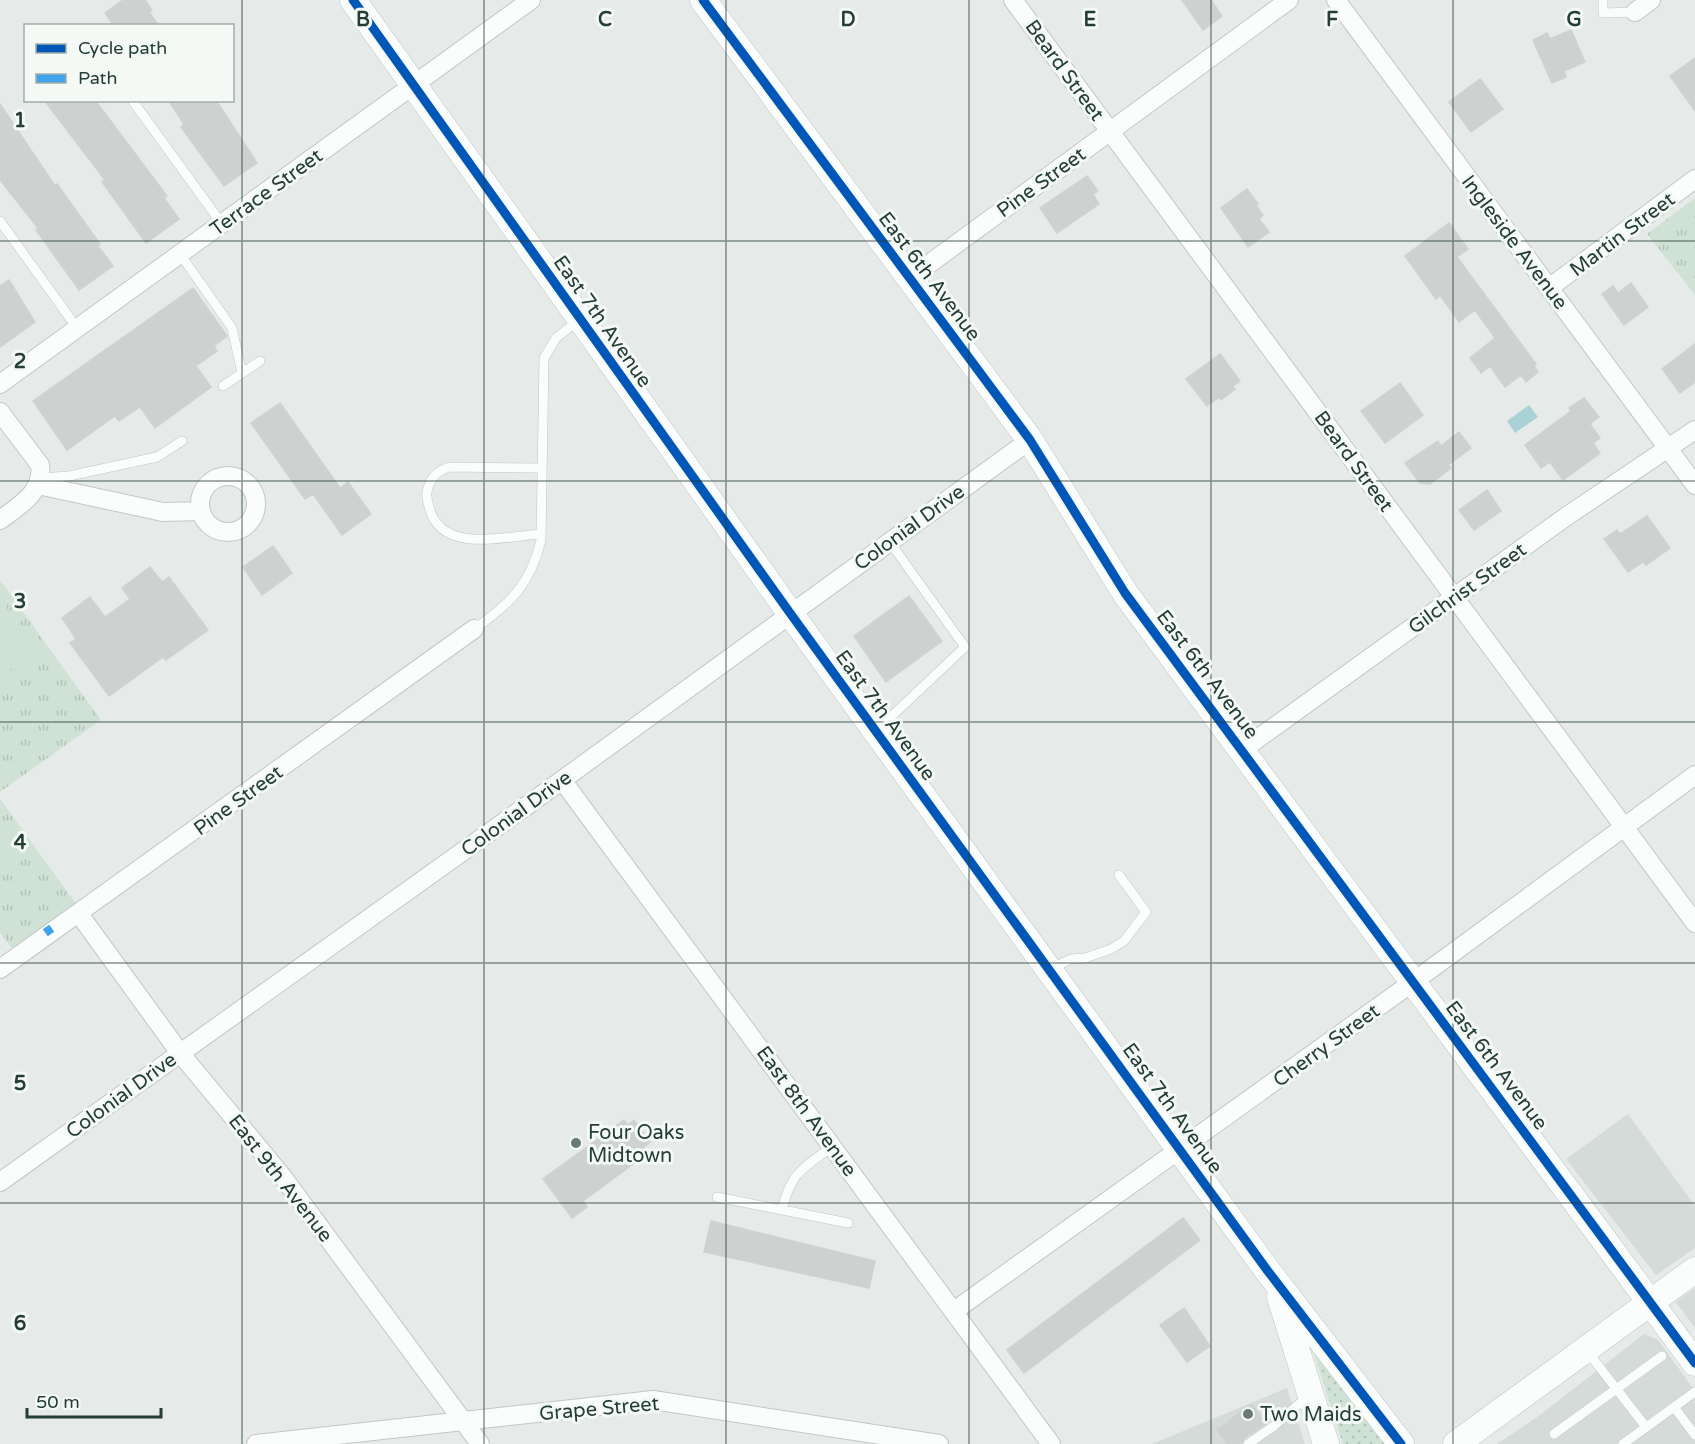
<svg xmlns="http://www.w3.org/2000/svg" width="1695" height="1444" font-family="'Varela Round',sans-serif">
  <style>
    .built { fill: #d4dbd8 }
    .grass { fill: url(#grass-dots) }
    .park { fill: url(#park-tufts) }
    .garden { fill: #d0e2d5 }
    .water { fill: #a9d2d6 }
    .building { fill: #cdd1cf; stroke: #ced3d1; stroke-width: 1.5 }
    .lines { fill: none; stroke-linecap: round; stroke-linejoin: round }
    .lane-casing { stroke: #c3c7c5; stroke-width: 10 }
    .street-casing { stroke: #c3c7c5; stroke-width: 20 }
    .secondary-casing { stroke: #c1c8c5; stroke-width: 27 }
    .lane { stroke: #fbfcfc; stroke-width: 9 }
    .street { stroke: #fbfcfc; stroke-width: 18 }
    .secondary { stroke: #fbfcfc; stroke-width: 26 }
    .quiet { stroke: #3ea4eb; stroke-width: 8; stroke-dasharray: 15 8; stroke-linecap: butt }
    .cycleway-casing { stroke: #f4f9f6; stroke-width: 13 }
    .cycleway { stroke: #0057b8; stroke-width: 9 }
    .grid { fill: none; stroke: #243d35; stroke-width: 1.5; stroke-opacity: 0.55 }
    .poi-dot { fill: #687a74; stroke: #f4f9f6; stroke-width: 2 }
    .labels { text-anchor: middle; stroke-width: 6; stroke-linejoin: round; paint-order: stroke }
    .street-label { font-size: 20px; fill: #243d35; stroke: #f4f9f6 }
    .poi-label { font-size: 20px; fill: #243d35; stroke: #f4f9f6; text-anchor: start }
    .grid-label { font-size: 20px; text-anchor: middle; font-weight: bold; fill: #243d35; stroke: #f4f9f6; stroke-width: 6; stroke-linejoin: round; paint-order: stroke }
  </style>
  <defs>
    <pattern id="grass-dots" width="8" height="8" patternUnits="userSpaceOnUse" patternTransform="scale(1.5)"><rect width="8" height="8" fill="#d0e2d5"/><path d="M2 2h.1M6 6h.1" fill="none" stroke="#b2c3b7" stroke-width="1.8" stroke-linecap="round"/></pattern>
    <pattern id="park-tufts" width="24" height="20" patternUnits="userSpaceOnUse" patternTransform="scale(1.5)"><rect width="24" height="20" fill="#d0e2d5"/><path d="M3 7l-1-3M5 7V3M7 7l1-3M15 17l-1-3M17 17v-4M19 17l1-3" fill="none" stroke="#b2c3b7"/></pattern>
  </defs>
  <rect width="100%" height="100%" fill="#e6eae8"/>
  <!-- built -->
  <path class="built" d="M1628,1114l67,92v42l-39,27 -90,-116z
    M1695,1288v40l-19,-26z
    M1644,1334l14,6 37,51v53h-198l39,-26z
    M1287,1388l18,56h-153z"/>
  <!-- grass -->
  <path class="grass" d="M1309,1337l78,107h-44z"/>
  <!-- park -->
  <path class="park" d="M1695,198v97l-48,-61z
    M0,580l101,140 -101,72z
    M0,799l77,106 -64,45 -13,-18z"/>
  <!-- garden -->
  <path class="garden" d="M0,596l35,61 -35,18z
    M0,820l19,25 -19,14z"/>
  <!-- water -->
  <path class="water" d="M1529,405l9,12 -23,16 -8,-12z"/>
  <!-- building -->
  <path class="building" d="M123,0h22l7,10 -3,2 10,14h-45l-9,-13z
    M1182,0h29l11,16 -19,14z
    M1571,30l14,32 -21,9 2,6 -14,6 -19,-43 14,-7 3,6z
    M1695,58v53l-25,-35z
    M1480,79l23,30 -32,23 -22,-30z
    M44,100h51l72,96 -3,2 15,21 -33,24 -44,-61 3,-2z
    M168,100h48l41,63 -33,23 -43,-59 3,-3z
    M0,104l55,82 2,-2 43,60 -2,2 15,20 -34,24 -43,-60 2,-2 -38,-48z
    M1087,176l11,15 -5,3 6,10 -42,29 -17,-25z
    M1247,189l11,15 -2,2 7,9 -4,4 10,13 -21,15 -27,-39z
    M1449,223l19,26 -11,8 79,107 -2,2 4,6 -12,10 -5,-7 -16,12 -15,-21 -9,7 -11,-15 25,-20 -20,-28 -16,12 -19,-27 -4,4 -31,-43z
    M9,280l26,42 -35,25v-61z
    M1631,283l17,24 -24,18 -22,-31 11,-8 5,7z
    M193,288l34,48 -13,10 3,5 -21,15 15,21 -56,41 -15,-21 -21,14 -4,-5 -48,34 -34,-49z
    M1695,344v38l-15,11 -18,-24z
    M1220,354l20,27 -7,5 2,3 -14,11 -2,-3 -12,9 -21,-27z
    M1400,383l23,32 -38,28 -24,-32z
    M1584,398l15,19 -9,7 10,14 -7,5 7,10 -37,27 -13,-18 -9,6 -16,-23 46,-34 -2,-3z
    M280,403l60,85 8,-6 23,32 -29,21 -29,-41 -8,5 -54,-76z
    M1459,432l12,16 -23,17 3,3 -21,16 -10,-1 -15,-20 33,-22 3,5z
    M1487,490l14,21 -27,19 -15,-20z
    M1647,516l23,32 -24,17 -3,-3 -15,10 -24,-33 13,-9 3,4z
    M273,546l19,27 -30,22 -19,-28z
    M150,567l12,15 7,-5 39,53 -42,30 -3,-3 -54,39 -39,-53 6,-4 -14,-21 28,-21 15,20 25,-18 -8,-11z
    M909,596l33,45 -56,41 -32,-46z
    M624,1120l4,5 6,-5 16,22 -6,5 4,6 -65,48 4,6 -15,11 -29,-39z
    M1183,1218l17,22 -176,133 -17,-23z
    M711,1221l164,40 -6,27 -165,-36z
    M1184,1308l26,38 -23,16 -27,-37z
    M1251,1404l15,19 -22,15 -3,6h-13l-11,-14z"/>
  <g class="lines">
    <defs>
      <path id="lane" d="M1603,0v13l32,-1
        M132,100l90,124
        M0,221l77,107
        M180,254l52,74 10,45
        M223,386l37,-25
        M40,478l29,-2 88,-19 25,-16
        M541,534c-35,2 -98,20 -111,-24 -2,-7 -4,-11 -3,-18 3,-14 9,-21 23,-25l91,1
        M474,629c36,-25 57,-45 67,-89l3,-182 12,-20 23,-18
        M878,729l87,-82 -76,-106
        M1050,969l21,-10 14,-1 26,-9 13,-8 22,-29 -27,-37
        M717,1197l131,26
        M782,1210c9,-38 21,-42 51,-64
        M1587,1351l59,76
        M1674,1407l21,28
        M1554,1434l108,-78
        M1248,1444l26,-18 35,-31
        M1623,1444l72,-52"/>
      <path id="street" d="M1013,0l682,923
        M1336,0l359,485
        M1635,12l16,-12
        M910,278l379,-278
        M1549,288l146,-109
        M0,384l531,-384
        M0,412l40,53c4,27 -21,41 -40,55
        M200 504a28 28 0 1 1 56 0a28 28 0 1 1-56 0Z
        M38,485l125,27 38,-1
        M1242,750l325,-234 128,-86
        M562,780l489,664
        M79,914l101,139 102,123 198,268
        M0,969l474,-340
        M0,1182l525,-375 505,-367
        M954,1311l459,-329 282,-207
        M256,1444l397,-44 286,44"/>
      <path id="secondary" d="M353,0l437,613 477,657 134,174
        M703,0l327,440 95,153 570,770
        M1280,1297l46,147
        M1456,1444l239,-174"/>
    </defs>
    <!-- lane casing -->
    <use href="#lane" class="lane-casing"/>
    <!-- street casing -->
    <use href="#street" class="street-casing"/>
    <!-- secondary casing -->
    <use href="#secondary" class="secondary-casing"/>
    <!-- lane -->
    <use href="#lane" class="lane"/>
    <!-- street -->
    <use href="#street" class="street"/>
    <!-- secondary -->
    <use href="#secondary" class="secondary"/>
    <!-- quiet -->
    <path class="quiet" d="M46,927l5,7"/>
    <defs>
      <path id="cycleway" d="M353,0l437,613 477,657 134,174
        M703,0l327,440 95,153 570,770"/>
    </defs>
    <!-- cycleway casing -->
    <use href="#cycleway" class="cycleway-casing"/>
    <!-- cycleway -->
    <use href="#cycleway" class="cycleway"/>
  </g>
  <!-- grid -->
  <path class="grid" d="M242,0v1444M484,0v1444M726,0v1444M969,0v1444M1211,0v1444M1453,0v1444M0,241h1695M0,481h1695M0,722h1695M0,963h1695M0,1203h1695"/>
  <!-- markers -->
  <g class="poi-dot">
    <circle cx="576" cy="1143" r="6"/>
    <circle cx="1248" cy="1414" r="6"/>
  </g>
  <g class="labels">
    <!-- street labels -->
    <g class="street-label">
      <text transform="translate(1065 70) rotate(54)" y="7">Beard Street</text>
      <text transform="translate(1041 182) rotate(-36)" y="7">Pine Street</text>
      <text transform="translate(266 192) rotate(-36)" y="7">Terrace Street</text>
      <text transform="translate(1622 234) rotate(-37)" y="7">Martin Street</text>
      <text transform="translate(1515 242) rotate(53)" y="7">Ingleside Avenue</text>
      <text transform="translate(930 276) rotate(53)" y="7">East 6th Avenue</text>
      <text transform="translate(603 321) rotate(55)" y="7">East 7th Avenue</text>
      <text transform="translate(1354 461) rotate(54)" y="7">Beard Street</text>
      <text transform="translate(909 527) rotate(-36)" y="7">Colonial Drive</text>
      <text transform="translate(1467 588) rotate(-36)" y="7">Gilchrist Street</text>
      <text transform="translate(1208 674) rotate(53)" y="7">East 6th Avenue</text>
      <text transform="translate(886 715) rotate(54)" y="7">East 7th Avenue</text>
      <text transform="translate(238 800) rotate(-36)" y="7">Pine Street</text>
      <text transform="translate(516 813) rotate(-36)" y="7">Colonial Drive</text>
      <text transform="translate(1326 1045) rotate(-36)" y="7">Cherry Street</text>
      <text transform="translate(1497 1065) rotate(53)" y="7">East 6th Avenue</text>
      <text transform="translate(121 1095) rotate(-36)" y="7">Colonial Drive</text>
      <text transform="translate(1173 1108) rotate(54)" y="7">East 7th Avenue</text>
      <text transform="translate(807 1111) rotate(54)" y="7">East 8th Avenue</text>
      <text transform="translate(281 1178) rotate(52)" y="7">East 9th Avenue</text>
      <text transform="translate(599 1408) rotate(-5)" y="7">Grape Street</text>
    </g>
    <!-- poi labels -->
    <g class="poi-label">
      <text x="588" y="1139">Four Oaks<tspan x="588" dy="23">Midtown</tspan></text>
      <text x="1260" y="1421">Two Maids</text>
    </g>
  </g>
  <g class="grid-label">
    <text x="363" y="26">B</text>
    <text x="605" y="26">C</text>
    <text x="848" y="26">D</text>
    <text x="1090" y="26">E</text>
    <text x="1332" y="26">F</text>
    <text x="1574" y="26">G</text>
    <text x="20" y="127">1</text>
    <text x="20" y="368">2</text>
    <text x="20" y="608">3</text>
    <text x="20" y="849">4</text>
    <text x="20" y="1090">5</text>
    <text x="20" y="1330">6</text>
  </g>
  <!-- legend -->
  <rect x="24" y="24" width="210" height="78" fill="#f4f9f6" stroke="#a1aea9" stroke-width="1.5"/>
  <rect x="36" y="44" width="30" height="9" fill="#0057b8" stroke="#a1aea9" stroke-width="1.5"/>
  <text x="78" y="54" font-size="18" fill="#243d35">Cycle path</text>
  <rect x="36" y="74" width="30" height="9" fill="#3ea4eb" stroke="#a1aea9" stroke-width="1.5"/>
  <text x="78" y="84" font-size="18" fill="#243d35">Path</text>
  <!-- scale -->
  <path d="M27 1408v9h134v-9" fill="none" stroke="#243d35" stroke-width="3"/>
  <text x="36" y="1408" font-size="18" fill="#243d35" stroke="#f4f9f6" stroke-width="4.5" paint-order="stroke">50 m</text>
</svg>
